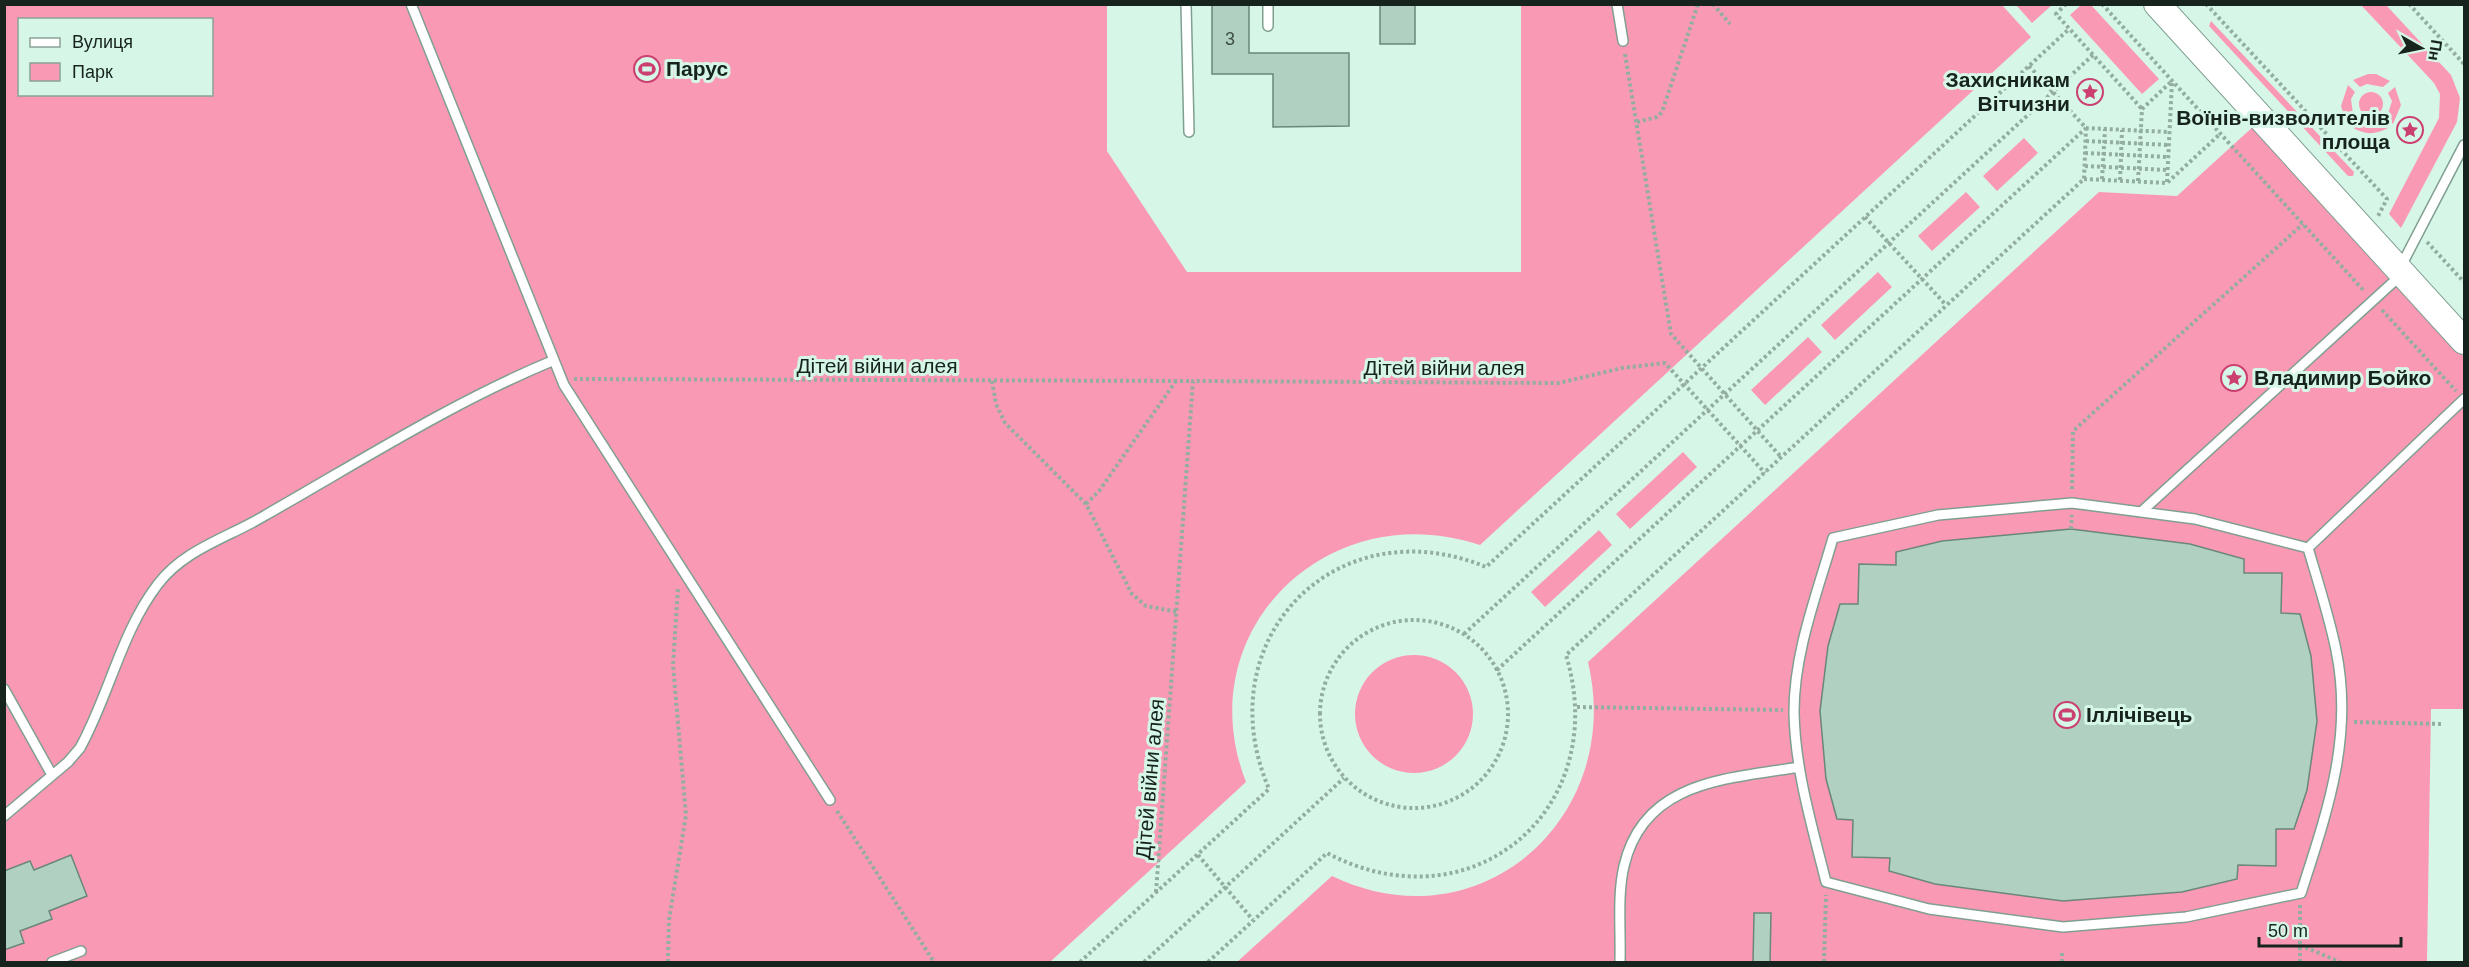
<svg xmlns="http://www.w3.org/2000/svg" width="2469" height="967" font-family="Arial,sans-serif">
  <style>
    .green { fill: #fa99b3; fill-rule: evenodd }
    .building { fill: #b0d0c1; stroke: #69877a; stroke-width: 1.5 }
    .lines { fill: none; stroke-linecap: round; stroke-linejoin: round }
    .lane-casing { stroke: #809f91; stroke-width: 12 }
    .secondary-casing { stroke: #809f91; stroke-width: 28 }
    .path { stroke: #93ada1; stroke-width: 4; stroke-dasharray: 3 3; stroke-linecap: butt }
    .lane { stroke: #fff; stroke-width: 9 }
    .secondary { stroke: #fff; stroke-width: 26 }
    .labels { text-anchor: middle; stroke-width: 6; stroke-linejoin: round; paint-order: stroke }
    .number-label { font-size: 18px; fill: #3d4f47 }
    .poi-label { font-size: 21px; font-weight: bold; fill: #17241e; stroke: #d6f7e8; text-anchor: start }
    .street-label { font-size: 21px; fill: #17241e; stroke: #d6f7e8 }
  </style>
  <rect width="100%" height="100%" fill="#d6f7e8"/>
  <!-- green -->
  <path class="green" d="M5,5h1102v146l80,121h334v-267h481l29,32 -551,508c-152,-51 -293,86 -234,237l-196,180h-1045zM20,20h192v74h-192z
    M2019,5v-1l33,1 -20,18 -15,-17z
    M2081,5h10l68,74 -17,15 -72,-79z
    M2361,5h25l65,70 9,23 -3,24 -56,106 -12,-14 50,-96 1,-24 -6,-11z
    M2211,21l143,151 -1,4h-5l-139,-150z
    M2368,74h8l14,7 -7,6 -16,-3 -7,3 -7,-7z
    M2348,85l7,7 -4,7 2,15 -7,7 -5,-15z
    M2395,87l6,18 -8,19 -6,-7 5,-16 -4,-8z
    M2359 104a12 12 0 1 1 24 0a12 12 0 1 1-24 0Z
    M2358,120l12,5 12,-3 6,6c-13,7 -24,7 -36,-1z
    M2255,125l209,232v352h-33l-4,253h-1190l95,-86c147,71 293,-58 256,-214l511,-470 78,4z
    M2024,138l14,15 -41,38 -14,-15z
    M1966,192l14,15 -48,44 -14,-15z
    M1878,272l14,15 -57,53 -14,-15z
    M1808,337l14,15 -57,53 -14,-15z
    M1683,452l14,15 -67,62 -14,-15z
    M1599,530l13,15 -67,62 -14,-15z
    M1355 714a59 59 0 1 1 118 0a59 59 0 1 1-118 0Z"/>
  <!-- building -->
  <path class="building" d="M1212,4h37v49h100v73l-76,1v-53h-61z
    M1380,4h35v40h-35z
    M2071,529l119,15 54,15v14h38l-1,40 19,1 11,42 6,65 -10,69 -13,39h-18v37l-38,-1 -1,14 -55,13 -119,9 -128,-17 -46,-13 1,-13 -38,-1 1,-37 -16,-1 -11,-40 -6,-68 8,-65 12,-42h18l1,-40 37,1v-13l46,-11z
    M71,855l16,41 -38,15 3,8 -32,12 4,12 -20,7v-79l26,-10 4,9z
    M1754,913h17l-1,50h-17z"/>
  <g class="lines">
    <defs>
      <path id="lane" d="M411,4l153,381 266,415
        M1186,4l3,128
        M1617,4l6,37
        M1268,26v-22
        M2400,268l64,-123
        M2072,503l123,16 113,29c10,34 21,68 28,102 18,87 -9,162 -35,243l-115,24 -123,10 -134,-18 -103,-27c-14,-56 -31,-112 -32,-170 0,-60 23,-118 39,-174l105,-23z
        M2141,512l260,-237
        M2308,548l156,-149
        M4,689l48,86
        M4,816l64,-54 12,-14c29,-52 41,-116 78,-164 27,-35 69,-46 106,-68 95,-54 187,-113 288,-155
        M52,962l29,-11
        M1620,962c1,-31 -3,-66 4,-96 20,-86 104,-87 175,-99"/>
      <path id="secondary" d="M2157,4l307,337"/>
    </defs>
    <!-- lane casing -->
    <use href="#lane" class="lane-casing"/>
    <!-- secondary casing -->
    <use href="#secondary" class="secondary-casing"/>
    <!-- path -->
    <path class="path" d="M1713,4l17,20
      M2066,4l-10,10 86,95
      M2102,4l263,288
      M2206,4l181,195 -9,17
      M2409,4l55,60
      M1625,54l46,280 110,123
      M2029,66l57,62 83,4
      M1637,122l20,-5 5,-5 36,-108
      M2086,141l83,4
      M2085,153l83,4
      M2085,166l82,4
      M2084,179l83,4 53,-49
      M2102,179l3,-50
      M2120,180l2,-50
      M2138,181l4,-72 30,-28
      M2167,182l5,-100
      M1865,217l81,88
      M2427,242l37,40
      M2382,310l74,81
      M574,379l619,2
      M992,381l4,23 9,19 81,81 46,90 14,12 32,6
      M2072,489l1,-58 230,-207
      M1086,504l13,-13 77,-110
      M2071,529l1,-14
      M1320 714a94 94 0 1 1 188 0a94 94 0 1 1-188 0Z
      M1464,634l629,-579
      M1497,670l589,-542
      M1577,707l206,3
      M2354,722l89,2
      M837,811l97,151
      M1198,855l55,65
      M1156,892l37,-511 366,2 63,-15 43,-5 100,110
      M2300,945l40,17
      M668,962l1,-42 17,-105 -13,-150 5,-77
      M1080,962l189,-173c-64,-149 67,-284 217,-222l583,-538
      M1144,962l200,-184
      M1208,962l119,-109c144,76 286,-43 239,-198l518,-476 2,-51
      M1824,962l2,-67
      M2062,962v-10
      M2300,962v-57"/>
    <!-- lane -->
    <use href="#lane" class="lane"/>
    <!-- secondary -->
    <use href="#secondary" class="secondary"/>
  </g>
  <!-- icons -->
  <defs>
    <symbol id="stadium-ring" viewBox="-11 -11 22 22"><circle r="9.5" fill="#d6f7e8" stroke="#cb3f71" stroke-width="1.5"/><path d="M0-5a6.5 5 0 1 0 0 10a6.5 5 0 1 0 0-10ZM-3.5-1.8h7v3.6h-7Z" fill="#cb3f71"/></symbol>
    <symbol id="sight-ring" viewBox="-11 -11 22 22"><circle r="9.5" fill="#d6f7e8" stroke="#cb3f71" stroke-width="1.5"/><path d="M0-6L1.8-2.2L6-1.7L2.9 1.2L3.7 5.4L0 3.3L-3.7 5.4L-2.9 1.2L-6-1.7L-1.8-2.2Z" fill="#cb3f71"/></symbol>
  </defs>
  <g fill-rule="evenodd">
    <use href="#stadium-ring" x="632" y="54" width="30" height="30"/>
    <use href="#sight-ring" x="2075" y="77" width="30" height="30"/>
    <use href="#sight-ring" x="2395" y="115" width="30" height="30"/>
    <use href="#sight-ring" x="2219" y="363" width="30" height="30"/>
    <use href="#stadium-ring" x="2052" y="700" width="30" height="30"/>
  </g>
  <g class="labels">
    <!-- number labels -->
    <g class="number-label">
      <text x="1230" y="45">3</text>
    </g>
    <!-- poi labels -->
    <g class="poi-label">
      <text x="666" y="76">Парус</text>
      <text x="2070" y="87" text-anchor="end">Захисникам<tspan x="2070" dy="24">Вітчизни</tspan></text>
      <text x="2390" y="125" text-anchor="end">Воїнів-визволителів<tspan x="2390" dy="24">площа</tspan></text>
      <text x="2254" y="385">Владимир Бойко</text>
      <text x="2086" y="722">Іллічівець</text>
    </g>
    <!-- street labels -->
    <g class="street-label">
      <text x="877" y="373">Дітей війни алея</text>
      <text x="1444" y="375">Дітей війни алея</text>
      <text transform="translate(1150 779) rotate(-85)" y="7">Дітей війни алея</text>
    </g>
  </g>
  <!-- border -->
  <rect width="2469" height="967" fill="none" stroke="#17241e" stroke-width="12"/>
  <!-- legend -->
  <rect x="18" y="18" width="195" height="78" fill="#d6f7e8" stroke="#8aa397" stroke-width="1.5"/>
  <rect x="30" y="38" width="30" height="9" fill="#ffffff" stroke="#8aa397" stroke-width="1.5"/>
  <text x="72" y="48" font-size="18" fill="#17241e">Вулиця</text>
  <rect x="30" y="63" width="30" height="18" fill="#fa99b3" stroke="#8aa397" stroke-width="1.5"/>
  <text x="72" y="78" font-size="18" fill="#17241e">Парк</text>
  <!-- north arrow -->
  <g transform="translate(2421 48) rotate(99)" stroke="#d6f7e8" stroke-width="4.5" paint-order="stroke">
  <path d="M0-4.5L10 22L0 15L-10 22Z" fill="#17241e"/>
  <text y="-9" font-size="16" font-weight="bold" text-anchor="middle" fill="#17241e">Пн</text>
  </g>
  <!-- scale -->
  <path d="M2259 937v9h142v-9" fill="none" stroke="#17241e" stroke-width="3"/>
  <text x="2268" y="937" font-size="18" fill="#17241e" stroke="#d6f7e8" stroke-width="4.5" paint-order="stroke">50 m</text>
</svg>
